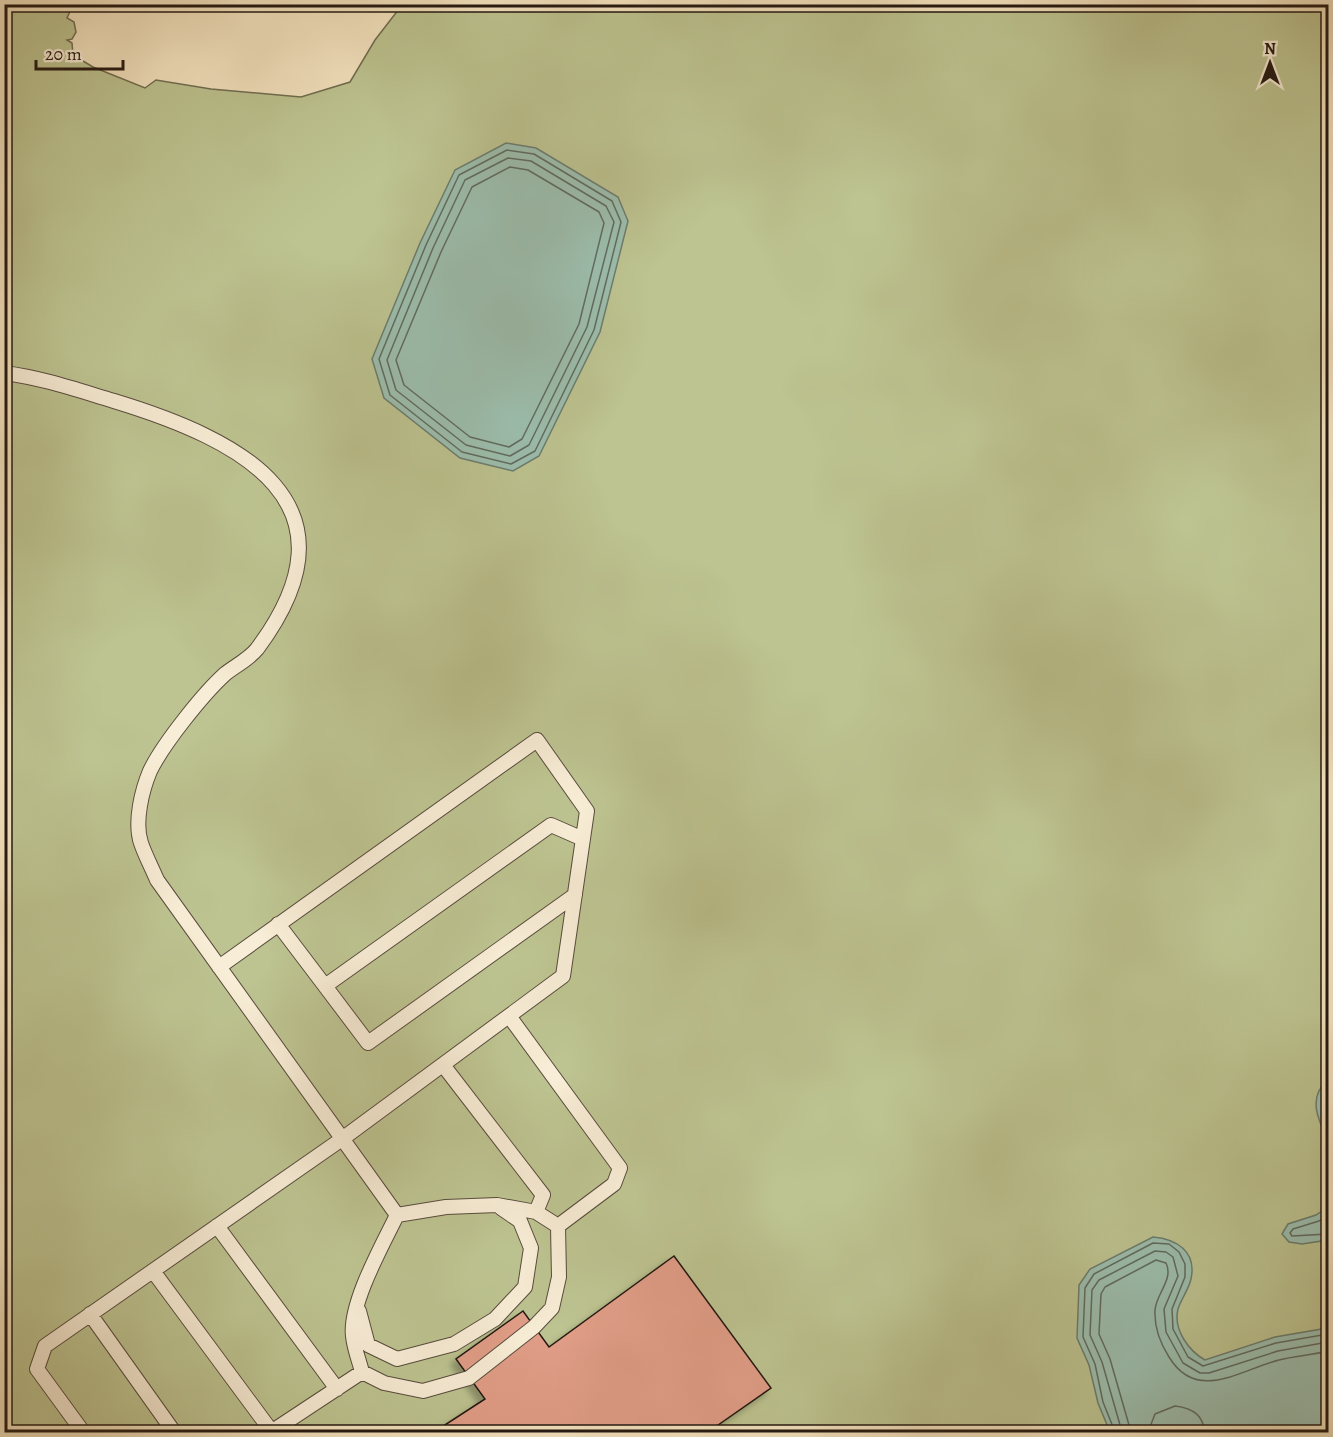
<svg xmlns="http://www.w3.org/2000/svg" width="1333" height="1437" font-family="Alegreya,serif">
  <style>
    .green { fill: #bdc491; stroke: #706e52; stroke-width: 1.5 }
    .water { fill: #9cbfaf; stroke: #6c7d70; stroke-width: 1.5 }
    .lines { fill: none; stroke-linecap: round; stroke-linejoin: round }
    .shore { stroke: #606c60; stroke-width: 1.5 }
    .building { fill: #e09d87; stroke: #241912; stroke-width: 1.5; filter: url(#shadow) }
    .service-casing { stroke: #584c3e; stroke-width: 16 }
    .service { stroke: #f8edd6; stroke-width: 14 }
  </style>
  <defs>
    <filter id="shadow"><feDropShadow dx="-5.5" dy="5.5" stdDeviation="3" flood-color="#0004"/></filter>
  </defs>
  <rect width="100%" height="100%" fill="#f4e4c0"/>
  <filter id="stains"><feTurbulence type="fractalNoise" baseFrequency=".00333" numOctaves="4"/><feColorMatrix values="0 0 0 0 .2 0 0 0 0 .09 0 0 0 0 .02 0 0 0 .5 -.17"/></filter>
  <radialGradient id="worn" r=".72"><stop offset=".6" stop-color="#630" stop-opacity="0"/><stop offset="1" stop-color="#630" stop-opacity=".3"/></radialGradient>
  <!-- green -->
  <path class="green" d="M5,5h68l-6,13 7,4 2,10 -4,7 -5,1 5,3 1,12 20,12 52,21 11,-8 55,9 90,8 49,-15 25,-42 27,-35h926v1427h-1323z"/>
  <!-- water -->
  <path class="water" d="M506,143l30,5 82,49 10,24 -28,111 -61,124 -26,15 -53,-13 -76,-60 -12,-39 48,-116 35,-73z
    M1328,1080v60c-10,-20 -21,-43 0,-60z
    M1328,1207v33l-26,4 -13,-2 -7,-8 6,-10 28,-9z
    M1153,1237c23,2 44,14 38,42 -2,10 -10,20 -13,30 -5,21 11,42 27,51l70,-23 53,-9v104h-136l-17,-4 -9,4h-56l-12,-29 -9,-38 -12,-27 2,-53 11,-16z"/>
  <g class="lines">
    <!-- shore -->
    <path class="shore" d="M507,150l27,4 78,47 9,21 -27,108 -59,121 -24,13 -49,-12 -72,-57 -11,-36 47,-114 33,-70z
      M508,158l23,3 75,45 8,16 -27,105 -58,118 -19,11 -44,-11 -70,-55 -9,-30 46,-112 32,-68z
      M510,167l18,3 71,42 5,11 -25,101 -57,115 -13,8 -39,-10 -66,-52 -8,-25 45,-108 31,-65z
      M1328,1214l-9,7 -26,8 -3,4 2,3 36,-2
      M1115,1432l-12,-30 -8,-38 -12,-27 2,-49 9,-14 59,-31 16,1 10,8 6,12v13l-13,32 1,20 15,28 15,9 73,-23 52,-9
      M1122,1432l-20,-70 -12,-27 2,-45 7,-10 56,-29 11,1 7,5 5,19 -14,33 2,23 17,31 17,10h9l69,-22 50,-9
      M1131,1432l-21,-73 -11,-25 2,-40 4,-7 51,-27 10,3c8,16 -10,31 -11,47 -1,18 5,33 14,47 28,46 71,13 110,3 16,-4 33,-5 49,-9
      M1148,1432l7,-18 20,-8c17,2 29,9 29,26"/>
  </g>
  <!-- building -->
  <path class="building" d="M674,1256l97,132 -63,44h-274l51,-33 -29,-40 67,-48 26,36z"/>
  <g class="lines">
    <defs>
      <path id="service" d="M4,373c39,5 73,17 110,28 128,39 252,102 143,248 -8,10 -22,17 -32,25 -22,20 -62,70 -75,97 -8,19 -16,51 -9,72 4,12 11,25 16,37l240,335
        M278,924l47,62 226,-161 32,14
        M325,986l43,57 207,-148
        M509,1016l111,152 -6,16 -56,42
        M443,1065l100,130 -7,17
        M497,1205l39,7 22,14 1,51 -7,31 -18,19 -65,51 -46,13 -39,-8 -22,-11c-3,-12 -8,-24 -9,-36 -4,-32 30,-92 44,-121l49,-8z
        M217,1226l120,163
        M153,1271l119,161
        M359,1311l9,34 29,14 57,-15 41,-25 30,-32 6,-39 -11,-27 -19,-13
        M90,1314l84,118
        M83,1432l-46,-63 8,-23 297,-207 221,-163 24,-165 -50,-71 -318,227
        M271,1432l91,-60"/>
    </defs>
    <!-- service casing -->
    <use href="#service" class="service-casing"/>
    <!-- service -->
    <use href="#service" class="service"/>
  </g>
  <!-- margin -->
  <rect width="1333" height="1437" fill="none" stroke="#f4e4c0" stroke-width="24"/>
  <rect x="6" y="6" width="1321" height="1425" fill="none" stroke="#241912" stroke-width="3"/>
  <rect x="12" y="12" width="1309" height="1413" fill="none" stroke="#241912" stroke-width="1.5"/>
  <!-- north arrow -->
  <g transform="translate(1270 63)" stroke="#f8edd6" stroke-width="4.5" paint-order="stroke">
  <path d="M0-4.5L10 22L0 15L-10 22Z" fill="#241912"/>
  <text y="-9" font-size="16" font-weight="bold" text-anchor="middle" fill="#241912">N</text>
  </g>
  <!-- scale -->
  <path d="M36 60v9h87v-9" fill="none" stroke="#241912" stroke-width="3"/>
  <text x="45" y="60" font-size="18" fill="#241912" stroke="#f8edd6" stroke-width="4.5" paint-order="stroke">20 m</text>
  <rect width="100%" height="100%" filter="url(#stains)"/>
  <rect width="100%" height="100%" fill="url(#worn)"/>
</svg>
